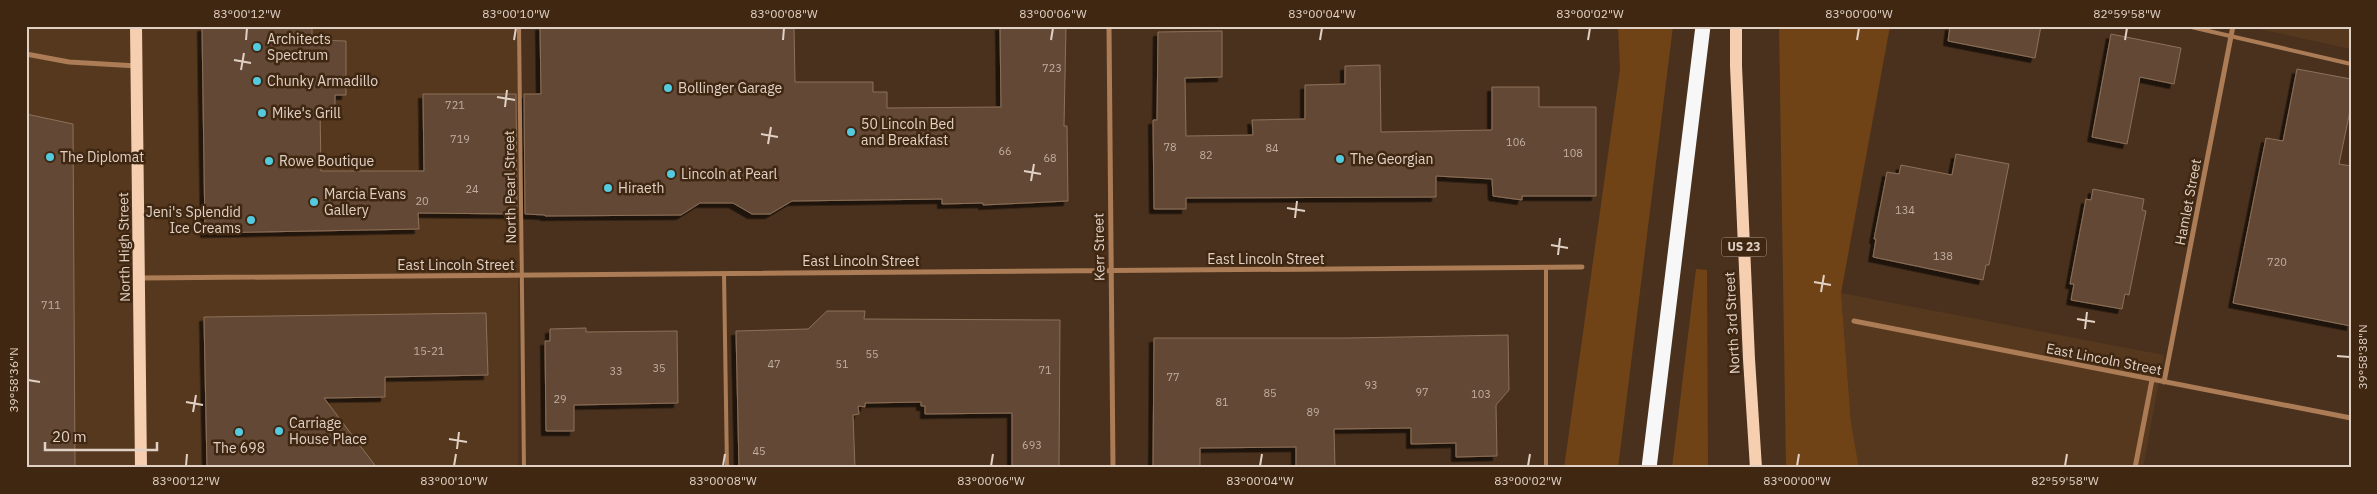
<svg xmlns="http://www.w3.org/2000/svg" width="2377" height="494" font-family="'IBM Plex Sans',sans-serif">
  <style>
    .built { fill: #56381e }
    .green { fill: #704317 }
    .building { fill: #644934; stroke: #8c7059; filter: url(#shadow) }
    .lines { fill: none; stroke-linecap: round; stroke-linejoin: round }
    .service { stroke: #ab7c56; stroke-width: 4 }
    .minor { stroke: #ab7c56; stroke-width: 5 }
    .primary { stroke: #f6cfb1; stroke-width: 12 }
    .motorway { stroke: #f7f7f7; stroke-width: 15 }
    .ticks { fill: none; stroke: #e1d1c5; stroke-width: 2 }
    .poi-dot { fill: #54cade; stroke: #3f2712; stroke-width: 2 }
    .labels { text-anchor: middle; stroke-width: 5; stroke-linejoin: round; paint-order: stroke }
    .number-label { font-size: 11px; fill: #c2afa1 }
    .shield { fill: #3f2712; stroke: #b09e8f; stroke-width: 1 }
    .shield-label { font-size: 12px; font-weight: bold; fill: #e1d1c5 }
    .poi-label { font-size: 14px; fill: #e1d1c5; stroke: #3f2712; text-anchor: start }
    .street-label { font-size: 14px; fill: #e1d1c5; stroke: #3f2712 }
    .neatline { fill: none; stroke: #e1d1c5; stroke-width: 2 }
    .ticks-label { font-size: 12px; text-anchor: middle; fill: #e1d1c5 }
  </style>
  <defs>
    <filter id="shadow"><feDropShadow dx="-4.5" dy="4.5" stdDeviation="0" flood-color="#0009"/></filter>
  </defs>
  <rect width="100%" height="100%" fill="#4a311d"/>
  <!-- built -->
  <path class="built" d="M26,26h493l2,210 -3,43v189h-492z
    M2245,26h106v23z
    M1841,293l323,62 -21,113h-284l-8,-45z"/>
  <!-- green -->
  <path class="green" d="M1618,26h55l-55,442h-54l56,-399z
    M1779,26h111l-49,267 10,130 8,45h-73z
    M1696,269l11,1 1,198h-36z"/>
  <!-- building -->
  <path class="building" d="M312,26v14l34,1v54h-11v13h-15l1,63h103l-1,-77h93l1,120 -99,-1 1,16 -214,4 -3,-206z
    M540,26h254l1,56h78v10h14v16l114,-1 -1,-81h66l-2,100h3l1,75 -85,4v-2l-41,1v-5l-150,2 -22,13h-18l-19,-11h-33l-19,12 -136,1v-1l-20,-1 -1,-120h17z
    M1950,26h91l-6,32 -87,-17z
    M1222,31v46l-37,1 1,58 67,-1 -1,-15 53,-1v-34l40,-1v-18l35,-1 1,67 111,-2v-43h47v20h57v89h-74v4l-29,-4 -1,-17 -56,-3v21l-250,1v11h-32l-1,-89h4l1,-88z
    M2111,34l70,14 -7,36 -34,-7 -13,67 -35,-7z
    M2297,69l54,10v27l-12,58 12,2v160l-118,-23 33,-165 17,3z
    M26,114l47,10 2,344h-49z
    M1956,154l53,10 -20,101h-3l-3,15 -110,-23 3,-18h-2l13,-67 12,2 2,-9 51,10z
    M2093,189l51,10 -2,11 4,1 -17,84 -4,-1 -3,15 -51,-9 3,-16h-4l16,-85 5,1z
    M827,311h38l-1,8 196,1 -1,148h-47v-55l-87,1v-8h-4v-4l-56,1v4l-7,-1 1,8 -6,1 2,53h-116l-3,-137 72,-2z
    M486,313l2,62 -103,2v20l-61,1 53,70h-170l-3,-151z
    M586,328v4l91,-1 1,72 -104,2v26h-28l-1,-90h5v-12z
    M1508,335l1,55 -13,15 1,51 -41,1v-14l-45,1v-16l-77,1 1,39h-39v-21l-96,1v20h-47l1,-130h194z"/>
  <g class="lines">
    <!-- service -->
    <path class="service" d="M519,26l5,442
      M2187,26l164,38
      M724,274l3,194
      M1546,468v-200"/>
    <!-- minor -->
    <path class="minor" d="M1109,26l4,442
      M26,54l43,8 68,4
      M140,278l1442,-11
      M1854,321l497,97
      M2164,382l69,-356
      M2135,468l17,-88"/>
    <!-- primary -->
    <path class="primary" d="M136,26l5,442
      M1736,26v40l13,293 7,109"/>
    <!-- motorway -->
    <path class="motorway" d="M1649,468l54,-442"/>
  </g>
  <!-- ticks -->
  <path class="ticks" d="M246,40l1,-12M514,40l2,-12M783,40l1,-12M1051,40l2,-12M1320,40l2,-12M1588,40l2,-12M1857,40l2,-12M2125,40l2,-12M234,60l17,3M241,70l3,-17M497,97l18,3M505,107l2,-17M761,134l17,3M768,144l3,-17M1024,171l17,3M1031,181l3,-17M1287,208l18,3M1295,218l2,-17M1551,245l17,3M1558,255l2,-17M1814,282l17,3M1821,292l3,-17M2077,319l18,3M2085,329l2,-17M2337,356l13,1M28,380l12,2M186,402l17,3M193,412l3,-17M449,439l18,3M457,449l2,-17M186,466l1,-12M454,466l2,-12M723,466l2,-12M991,466l2,-12M1260,466l2,-12M1528,466l2,-12M1797,466l2,-12M2065,466l2,-12"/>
  <!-- markers -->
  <g class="poi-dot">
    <circle cx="257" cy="47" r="5"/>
    <circle cx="257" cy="81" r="5"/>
    <circle cx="668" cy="88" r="5"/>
    <circle cx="262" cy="113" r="5"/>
    <circle cx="851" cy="132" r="5"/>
    <circle cx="50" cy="157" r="5"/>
    <circle cx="1340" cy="159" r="5"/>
    <circle cx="269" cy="161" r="5"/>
    <circle cx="671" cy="174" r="5"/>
    <circle cx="608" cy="188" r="5"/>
    <circle cx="314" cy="202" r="5"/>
    <circle cx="251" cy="220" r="5"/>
    <circle cx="279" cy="431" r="5"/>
    <circle cx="239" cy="432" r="5"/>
  </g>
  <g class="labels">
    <!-- number labels -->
    <g class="number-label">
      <text x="1052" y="72">723</text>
      <text x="455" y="109">721</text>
      <text x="460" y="143">719</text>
      <text x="1516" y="146">106</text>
      <text x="1170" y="151">78</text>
      <text x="1272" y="152">84</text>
      <text x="1005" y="155">66</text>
      <text x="1573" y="157">108</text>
      <text x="1206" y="159">82</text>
      <text x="1050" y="162">68</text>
      <text x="472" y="193">24</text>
      <text x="422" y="205">20</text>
      <text x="1905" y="214">134</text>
      <text x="1943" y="260">138</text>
      <text x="2277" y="266">720</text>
      <text x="51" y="309">711</text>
      <text x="429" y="355">15-21</text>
      <text x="872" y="358">55</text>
      <text x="774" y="368">47</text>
      <text x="842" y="368">51</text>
      <text x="659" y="372">35</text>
      <text x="1045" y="374">71</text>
      <text x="616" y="375">33</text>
      <text x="1173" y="381">77</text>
      <text x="1371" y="389">93</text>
      <text x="1422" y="396">97</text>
      <text x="1270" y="397">85</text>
      <text x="1481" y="398">103</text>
      <text x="560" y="403">29</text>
      <text x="1222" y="406">81</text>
      <text x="1313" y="416">89</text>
      <text x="1032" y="449">693</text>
      <text x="759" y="455">45</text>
    </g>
    <!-- shield labels -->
    <rect class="shield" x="1721.5" y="237.5" width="45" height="19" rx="4"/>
    <g class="shield-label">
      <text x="1744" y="251">US 23</text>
    </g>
    <!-- poi labels -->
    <g class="poi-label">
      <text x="267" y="44">Architects<tspan x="267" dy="16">Spectrum</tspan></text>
      <text x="267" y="86">Chunky Armadillo</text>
      <text x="678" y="93">Bollinger Garage</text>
      <text x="272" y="118">Mike's Grill</text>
      <text x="861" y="129">50 Lincoln Bed<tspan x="861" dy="16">and Breakfast</tspan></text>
      <text x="60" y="162">The Diplomat</text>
      <text x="1350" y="164">The Georgian</text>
      <text x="279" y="166">Rowe Boutique</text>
      <text x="681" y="179">Lincoln at Pearl</text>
      <text x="618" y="193">Hiraeth</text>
      <text x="324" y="199">Marcia Evans<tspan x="324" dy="16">Gallery</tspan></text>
      <text x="241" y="217" text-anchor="end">Jeni's Splendid<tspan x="241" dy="16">Ice Creams</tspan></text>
      <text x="289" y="428">Carriage<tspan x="289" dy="16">House Place</tspan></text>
      <text x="239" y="453" text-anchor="middle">The 698</text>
    </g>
    <!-- street labels -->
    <g class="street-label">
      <text transform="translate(510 187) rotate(-91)" y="5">North Pearl Street</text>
      <text transform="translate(2188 202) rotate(-79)" y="5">Hamlet Street</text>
      <text transform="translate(124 247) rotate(-91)" y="5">North High Street</text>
      <text transform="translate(1099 247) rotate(-91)" y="5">Kerr Street</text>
      <text x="1266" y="264">East Lincoln Street</text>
      <text x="861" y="266">East Lincoln Street</text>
      <text x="456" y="270">East Lincoln Street</text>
      <text transform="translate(1732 323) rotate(-93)" y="5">North 3rd Street</text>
      <text transform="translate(2104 359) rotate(11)" y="5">East Lincoln Street</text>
    </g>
  </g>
  <!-- border -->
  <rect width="2377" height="494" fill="none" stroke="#3f2712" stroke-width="55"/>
  <!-- scale -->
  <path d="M45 442v8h112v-8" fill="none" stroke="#e1d1c5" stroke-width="2.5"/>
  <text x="52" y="442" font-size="15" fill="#e1d1c5" stroke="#3f2712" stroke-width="4" paint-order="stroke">20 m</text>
  <rect x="28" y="28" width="2322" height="438" class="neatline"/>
  <g class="ticks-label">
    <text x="247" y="18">83°00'12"W</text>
    <text x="516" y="18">83°00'10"W</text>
    <text x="784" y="18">83°00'08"W</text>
    <text x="1053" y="18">83°00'06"W</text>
    <text x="1322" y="18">83°00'04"W</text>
    <text x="1590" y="18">83°00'02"W</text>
    <text x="1859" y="18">83°00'00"W</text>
    <text x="2127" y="18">82°59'58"W</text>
    <text transform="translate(2363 357) rotate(-90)" y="4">39°58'38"N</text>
    <text transform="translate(14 380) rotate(-90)" y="4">39°58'36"N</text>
    <text x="186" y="485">83°00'12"W</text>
    <text x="454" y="485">83°00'10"W</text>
    <text x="723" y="485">83°00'08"W</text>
    <text x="991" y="485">83°00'06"W</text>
    <text x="1260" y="485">83°00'04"W</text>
    <text x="1528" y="485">83°00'02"W</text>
    <text x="1797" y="485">83°00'00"W</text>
    <text x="2065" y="485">82°59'58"W</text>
  </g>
</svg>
